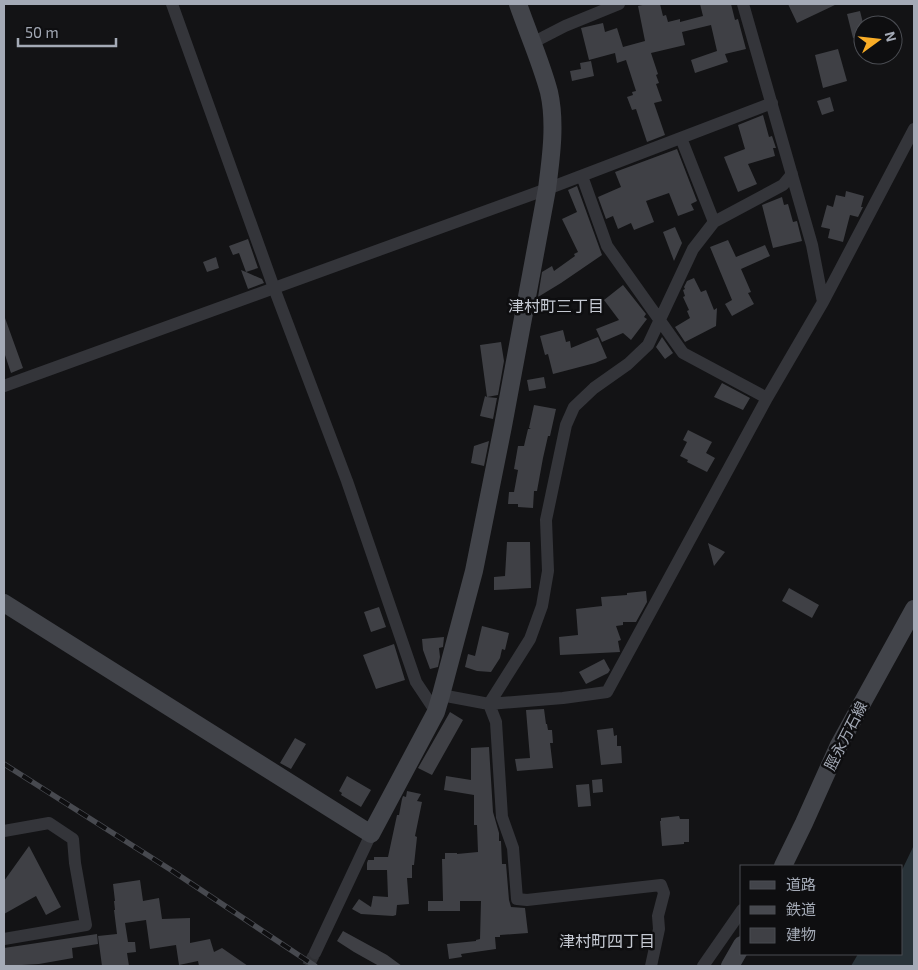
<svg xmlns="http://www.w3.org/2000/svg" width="918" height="970" font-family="'Exo 2','Noto Sans JP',sans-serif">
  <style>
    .water { fill: #293339 }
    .building { fill: #3f4045 }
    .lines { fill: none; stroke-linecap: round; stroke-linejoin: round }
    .street-tunnel { stroke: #303135; stroke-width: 12; stroke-dasharray: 12 6; stroke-linecap: butt }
    .street { stroke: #34353a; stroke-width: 12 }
    .secondary { stroke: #42444a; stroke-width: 18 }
    .rail-casing { stroke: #47494f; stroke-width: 5.5 }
    .rail { stroke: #0e0e10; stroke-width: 4; stroke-dasharray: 11; stroke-linecap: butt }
    .labels { text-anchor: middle; stroke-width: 5; stroke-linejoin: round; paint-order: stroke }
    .street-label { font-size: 15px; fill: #a4aab6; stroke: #0e0e10 }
    .neighbourhood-label { font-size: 16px; fill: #c5c9d2; stroke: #0e0e10 }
  </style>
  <rect width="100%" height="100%" fill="#131315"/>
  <!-- water -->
  <path class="water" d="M914,845v121h-63l7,-12h44v-84z"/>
  <!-- building -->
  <path class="building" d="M647,4h13l3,12 3,-1 2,7 12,-3v3l23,-6 -3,-12h31l4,16 3,-1 8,30 -21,5 3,8 -33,11 -4,-13 26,-9 -6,-26 -29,7 3,13 -34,8 7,21 -2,1 3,8 -3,1 6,17 -8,2 11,32 -18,7 -11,-33 -4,1 -5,-13 6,-2 -1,-3 4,-1 -10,-31 -9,3 -2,-10 -26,7 -8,-32 22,-5 2,9 12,-4 6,19 22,-6 -7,-35z
    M788,4h49l-40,19z
    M860,11l3,12v13l-10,2 -6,-24z
    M838,49l9,32 -24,7 -8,-33z
    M591,61l3,15 -22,5 -2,-10 11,-2 -1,-6z
    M830,97l4,14 -12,4 -5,-14z
    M763,115l6,22 3,-1 4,12h-3l2,8 -27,8 9,20 -19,8 -14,-35 21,-8 -7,-24z
    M677,149l20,52 -6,3 3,6 -16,6 -9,-23 -23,8 8,21 -20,8 -3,-7 -13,6 -5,-13 -7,3 -8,-22 23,-10 -6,-15z
    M577,186l25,69 -41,28 -23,14 4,-25 10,-6 2,5 21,-15 -1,-2 4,-2 -16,-33 15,-7 -9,-22z
    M846,191l18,5 -3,11h2l-5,10 -8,-2 -7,27 -15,-4 2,-9 -9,-2 6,-22 6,2 3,-12 9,2z
    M782,197l2,8 4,-1 5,18 4,-1 5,20 -29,7 -11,-43z
    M675,227l7,16 -8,18 -11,-29z
    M248,239l10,29 -12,4 16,7 2,4 -16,6 -7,-19 5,2 -7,-19 -6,2 -4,-9z
    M728,240l8,17 29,-12 5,11 -29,13 10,23 -3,1 6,11 -22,12 -7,-12 7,-4 -22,-53z
    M216,257l3,11 -12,4 -4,-10z
    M694,278l7,14 5,-2 8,20 3,-2 -1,18 -31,16 -10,-15 15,-9 -3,-7 2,-1 -6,-13 2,-1 -2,-6 2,-1 -1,-2 3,-6z
    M623,285l23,29 -2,3 3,2 -16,21 -8,-7 -21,9 -6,-13 23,-9 -15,-20z
    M5,318l18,50 -12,5 -7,-21v-33z
    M563,330l3,12 4,-1 1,7 27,-11 9,21 -12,5 -42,11 -5,-20 -3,1 -5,-19z
    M662,337l11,16 -8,6 -9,-12z
    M501,342l3,19 -6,34 -11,2 10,1 -4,21 -13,-3 5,-20 2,1 -7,-52z
    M544,377l2,11 -17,3 -2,-11z
    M722,383l28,15 -7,12 -29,-13z
    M534,405l22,4 -6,27h-2l-5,22 -6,33h-3l-1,17 -15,-1v-3h-10l1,-12h5l4,-22 -4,-1 4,-23h6l4,-17h3l-2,-1z
    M688,430l24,12 -6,11 9,5 -8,14 -20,-10 1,-2 -8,-4 7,-14 -4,-2z
    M489,441l-5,25 -13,-3 3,-17z
    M507,542h23l1,46 -37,2v-13l11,-1z
    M708,543l17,9 -11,14z
    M789,588l30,17 -7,13 -30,-17z
    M646,591l1,11 -11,20h-13v3l-7,1 5,14 -3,1 2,11 -60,3 -1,-18 19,-2 -2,-26 26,-3 -1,-9 26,-2v-2z
    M379,607l7,20 -15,5 -7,-20z
    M482,626l27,7 -4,17 -3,-1 -2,9 -9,14 -14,-1 -12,-4 3,-13 7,2z
    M444,637l-1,10 -4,1 1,9 -2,10 -8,2 -7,-19 -1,-11z
    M394,644l11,36 -29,9 -13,-34z
    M604,659l6,11 -2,3 -22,11 -7,-12z
    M544,709l2,15h1l1,6h4l1,13h-3l3,25 -36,3 -2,-12 15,-1 -4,-48z
    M450,712l13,8 -31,55 -14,-7z
    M613,728l1,8 3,-1v11h4l1,17 -21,2 -4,-35z
    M295,738l11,6 -15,25 -11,-6z
    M489,747l4,65 6,21v8h2l1,23h4l3,36 2,7 14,1 3,25 -28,2v2h-5l1,12 -35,5 1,3 -13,2 -2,-15 29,-3v-1l4,-1 1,-38h-21v10h-32v-10h15l-1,-42h3v-6h12v1l21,-2 -1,-27h-3v-30l-30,-5 2,-14 25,4v-32z
    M347,776l24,14 -10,17 -20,-12 1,-2 -3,-2z
    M602,779l1,13 -10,1 -1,-13z
    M589,784l2,22 -13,1 -2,-22z
    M407,791l14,3 -4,7 5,1 -7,34 2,1 -3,28h-2v13h-5l2,26 -12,1 -1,10 -3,1 -32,-2 -9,-5 7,-10 12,8 2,-11 15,1 -1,-27h-20v-7l1,-3h6v-3h14l9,-42h2l3,-16 1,-3 3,1z
    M679,816l1,3h9v23h-5v2l-22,2 -2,-25h1v-3z
    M29,846l32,61 -15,8 -10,-19 -32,18v-33z
    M140,880l3,21 16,-3 3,21 28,-1v25l20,-4 4,13 8,-4 26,18h-49l-1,-5 -19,4 -3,-20 -26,4 -4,-29 -21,3 3,19h7l1,10 -9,1 2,13h-27l-4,-30 19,-2 -3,-24h1l-1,-9h1l-2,-17z
    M343,931l44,24 15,11h-23l-25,-14 -17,-11z
    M97,934l1,10 -26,4 1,10 -34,6 -35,2v-18z"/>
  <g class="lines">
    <!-- street-tunnel -->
    <path class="street-tunnel" d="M308,966l7,-13"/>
    <!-- street -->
    <path class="street" d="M172,4l102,284 73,193 69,201 20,30
      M743,4l69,241 11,57
      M532,43l33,-17 54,-22
      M681,138l33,84
      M582,176l25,70 76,107 84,45
      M4,386l543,-197 225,-86
      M441,695l48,9 74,-6 44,-6 160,-294 56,-96 91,-173
      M4,831l45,-8 24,16 2,24 11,62 -82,14
      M315,953l56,-119
      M651,966l8,-37 -1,-13 6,-23 -3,-8 -134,15 -10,-1 -4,-51 -11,-31 -6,-95 -7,-18 41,-65 12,-33 6,-35 -2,-51 20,-95 8,-18 20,-19 34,-24 20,-19 45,-96 21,-27 69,-37 9,-11
      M703,966l39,-56"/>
    <!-- secondary -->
    <path class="secondary" d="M4,603l367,231 65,-122 5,-17 33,-124 29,-145 44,-237c4,-31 9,-66 2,-97 -8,-30 -21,-59 -31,-88
      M783,866l21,-43 35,-78 75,-136
      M730,966l12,-21"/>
    <defs>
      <path id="rail" d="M4,764l167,106 144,96"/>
    </defs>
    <!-- rail casing -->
    <use href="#rail" class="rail-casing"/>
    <!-- rail -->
    <use href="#rail" class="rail"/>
  </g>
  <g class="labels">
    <!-- street labels -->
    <g class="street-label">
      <text transform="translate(846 736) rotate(-63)" y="5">脛永万石線</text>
    </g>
    <!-- neighbourhood labels -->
    <g class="neighbourhood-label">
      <text x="556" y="312">津村町三丁目</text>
      <text x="607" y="947">津村町四丁目</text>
    </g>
  </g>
  <!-- border -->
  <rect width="918" height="970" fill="none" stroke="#a4aab6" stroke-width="10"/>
  <!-- legend -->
  <rect x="740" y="865" width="162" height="90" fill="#0e0e10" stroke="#4a4c52"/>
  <rect x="750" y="881" width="25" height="8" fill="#42444a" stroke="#4a4c52"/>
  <text x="786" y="890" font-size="15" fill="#a4aab6">道路</text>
  <rect x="750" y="906" width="25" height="8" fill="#47494f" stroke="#4a4c52"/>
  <text x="786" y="915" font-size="15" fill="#a4aab6">鉄道</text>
  <rect x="750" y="928" width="25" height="15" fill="#3f4045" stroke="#4a4c52"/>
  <text x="786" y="940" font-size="15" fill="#a4aab6">建物</text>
  <!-- north arrow -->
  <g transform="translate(878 40) rotate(75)"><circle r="24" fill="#0e0e10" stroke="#4a4c52"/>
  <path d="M0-4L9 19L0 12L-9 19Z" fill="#f9ad27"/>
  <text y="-8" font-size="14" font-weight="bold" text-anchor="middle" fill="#a4aab6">N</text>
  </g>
  <!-- scale -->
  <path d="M18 38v8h98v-8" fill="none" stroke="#a4aab6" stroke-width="2.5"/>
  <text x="25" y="38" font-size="15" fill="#a4aab6" stroke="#0e0e10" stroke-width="4" paint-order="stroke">50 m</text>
</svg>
